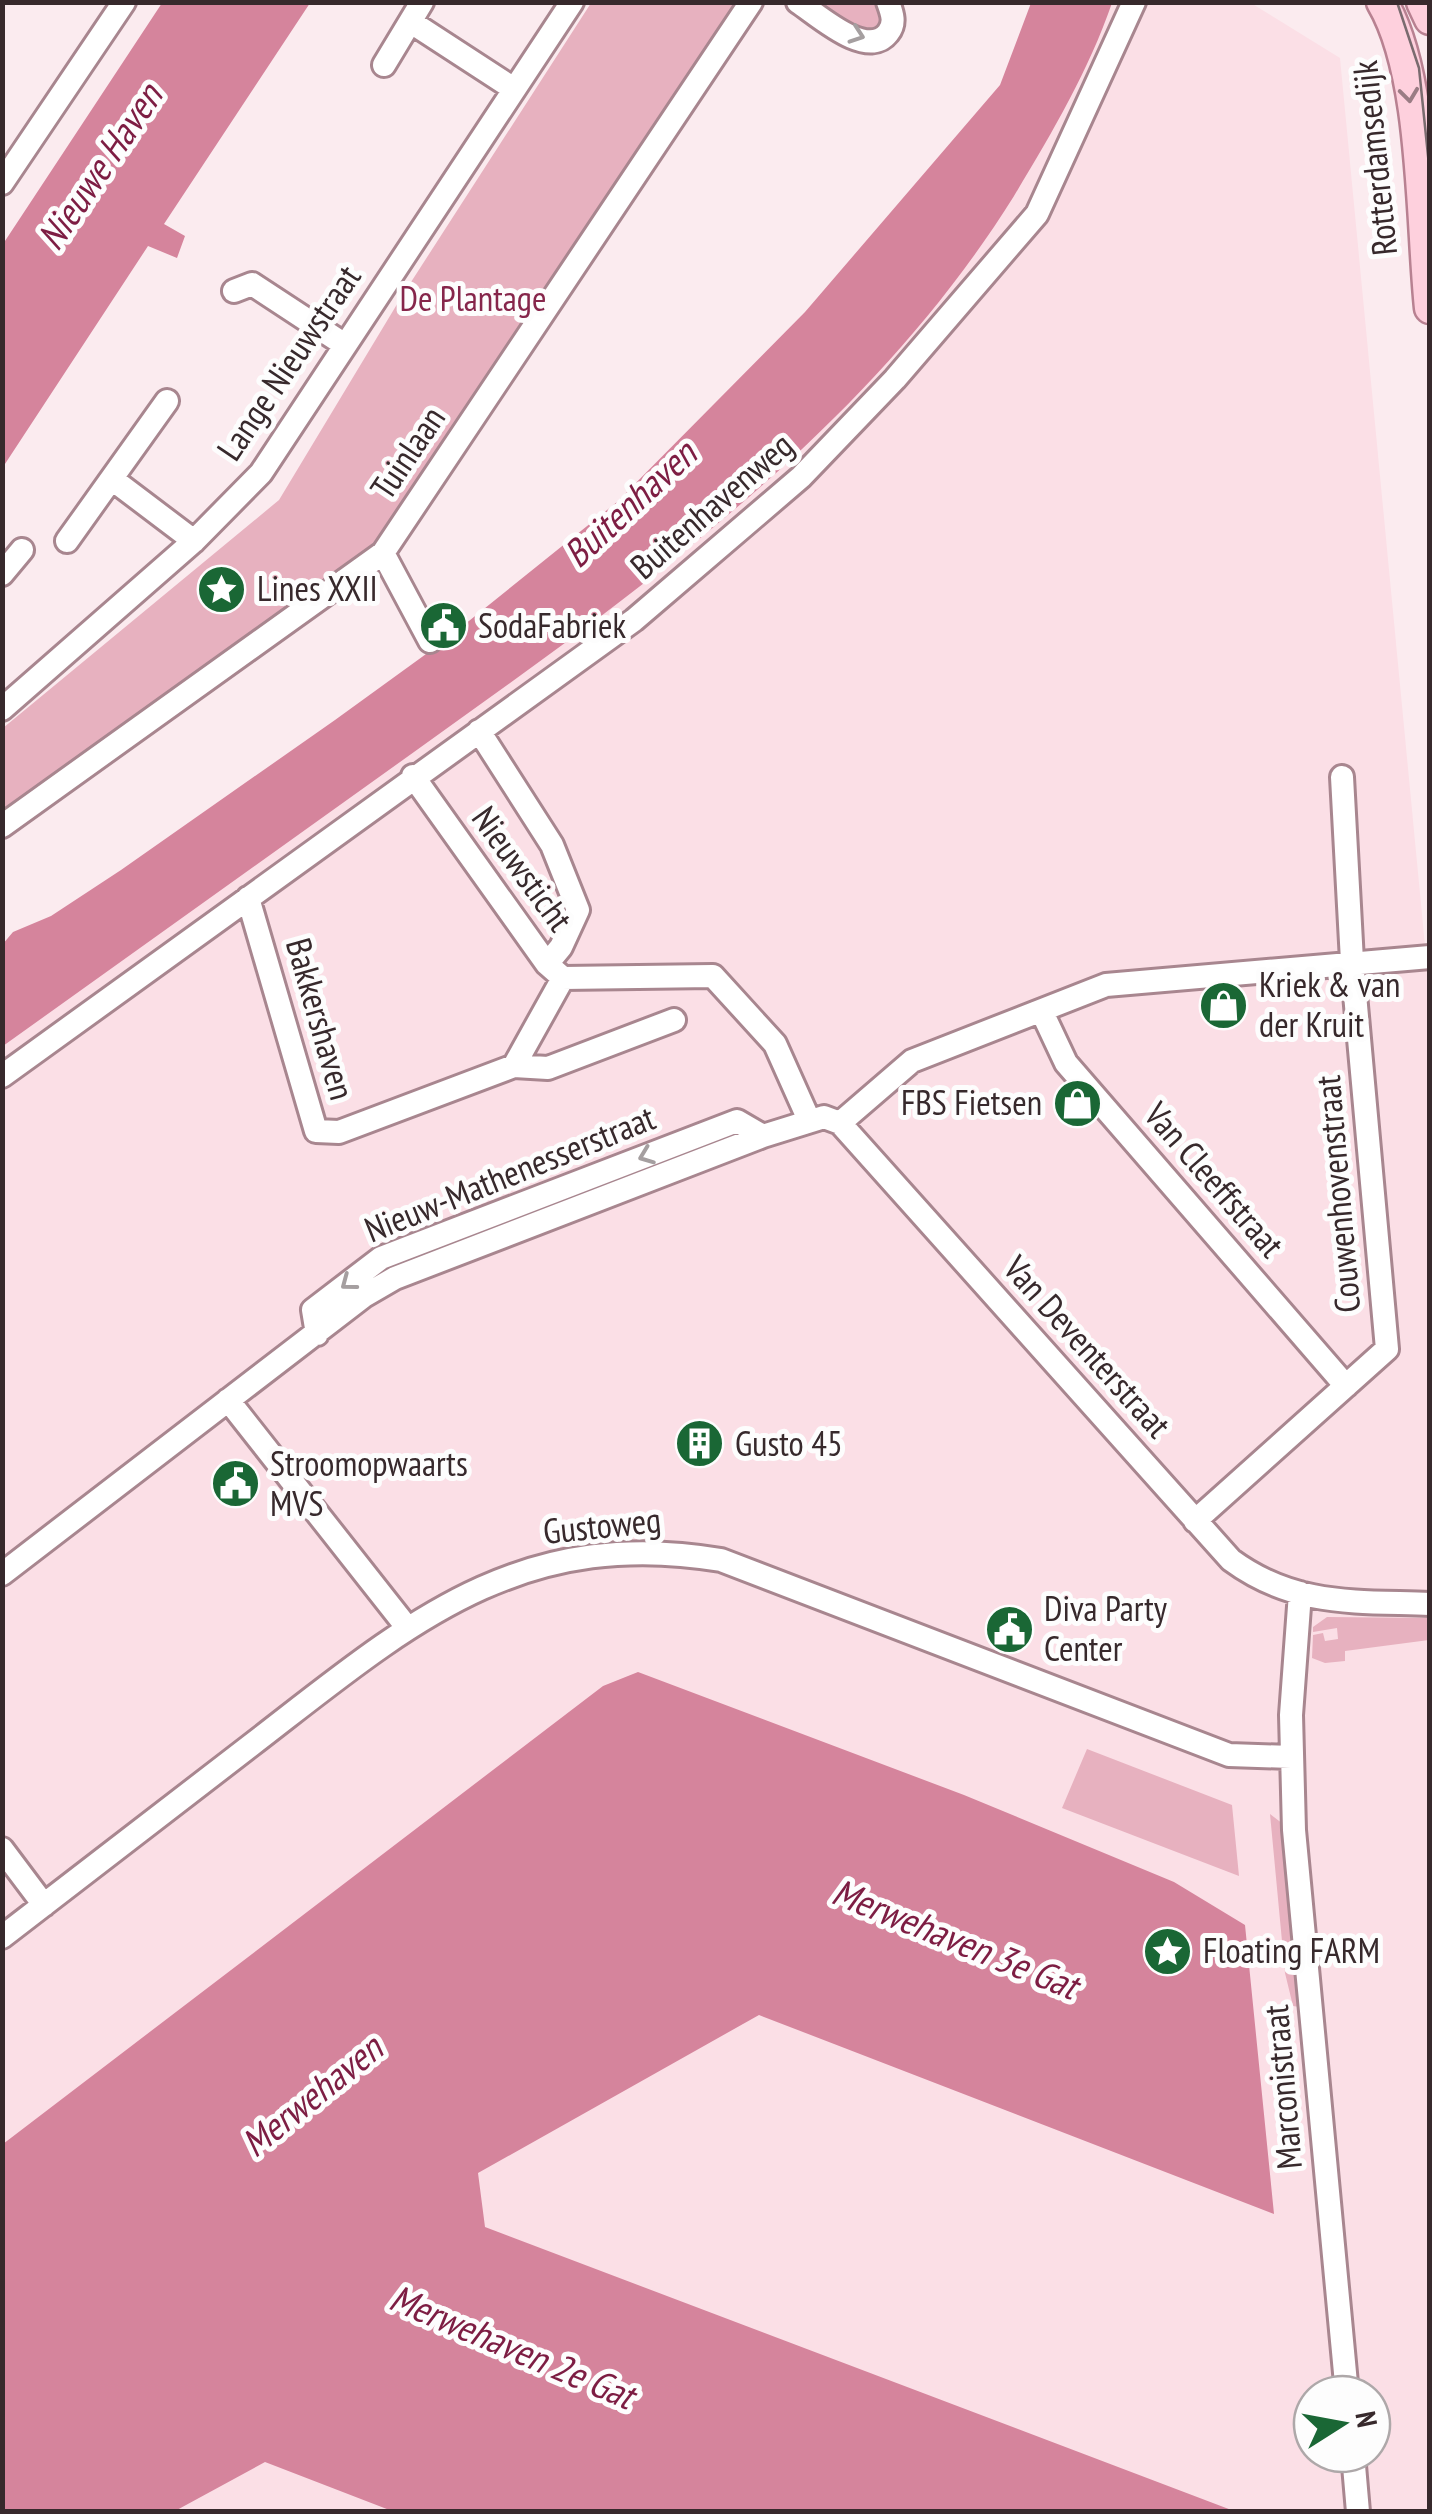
<svg xmlns="http://www.w3.org/2000/svg" width="1432" height="2514" font-family="'PT Sans Narrow',sans-serif">
  <style>
    .built { fill: #fbdfe6; fill-rule: evenodd }
    .green { fill: #e7b1bf }
    .water { fill: #d5849c }
    .lines { fill: none; stroke-linecap: round; stroke-linejoin: round }
    .minor-casing { stroke: #a8868f; stroke-width: 28 }
    .major-casing { stroke: #b88191; stroke-width: 35 }
    .minor { stroke: #fff; stroke-width: 22 }
    .major { stroke: #fed0dd; stroke-width: 30 }
    .tram { stroke: #7a6b6f; stroke-width: 2.5 }
    .oneway { stroke: #a59fa0 }
    .oneway2 { stroke: #9a7c84 }
    .labels { text-anchor: middle; stroke-width: 10; stroke-linejoin: round; paint-order: stroke }
    .street-label { font-size: 35px; fill: #37292c; stroke: #fdfdfd }
    .park-label { font-size: 35px; fill: #86264b; stroke: #fdfdfd }
    .poi-label { font-size: 35px; fill: #37292c; stroke: #fdfdfd; text-anchor: start }
    .water-label { font-size: 38px; font-style: italic; fill: #7d1d43; stroke: #fdfdfd }
  </style>
  <rect width="100%" height="100%" fill="#fbebef"/>
  <!-- built -->
  <path class="built" d="M1083,3h168l89,55 90,940 -1,1513h-1426l-1,-1509 575,-415zM1312,2394h60v60h-60z"/>
  <!-- green -->
  <path class="green" d="M591,3h148l-355,545 -381,267v-87l276,-228 123,-204z
    M820,3h51l8,4 3,13 -11,12 -12,-3z
    M1327,1617l102,1v22l-84,11v10l-20,2 -13,-5 1,-23 10,-2 2,8 13,-2 -1,-11 -24,4v-5z
    M1087,1749l145,56 7,71 -177,-68z
    M1270,1814l13,10 17,183 -7,-1 -8,-33z"/>
  <!-- water -->
  <path class="water" d="M162,3h148l-146,221 21,12 -8,22 -29,-12 -145,221v-223z
    M1031,3h81c-24,69 -60,130 -98,193 -148,237 -378,397 -600,556 -137,98 -274,196 -411,294l-1,-101 11,-13 38,-16 70,-46 214,-150 109,-79 173,-139 188,-190 195,-227z
    M638,1672l326,123 210,87 71,43 29,289 -515,-199 -281,158 7,54 749,284h-842l-127,-49 -90,49h-172v-367l600,-458z"/>
  <g class="lines">
    <defs>
      <path id="minor" d="M798,2c20,13 69,58 90,31 8,-10 4,-20 0,-31
        M411,22l103,67
        M384,65l38,-63
        M2,183l122,-181
        M234,291l18,-7 93,61
        M112,479l82,62
        M67,541l100,-140
        M383,553l47,88
        M2,574l20,-24
        M2,709l192,-168 67,-68 311,-471
        M479,731l73,114 26,65 -17,37 -14,17
        M413,776l134,188 16,14 150,-2 62,68 34,76
        M2,826l381,-273 368,-551
        M248,898l68,233 23,1 175,-66 34,2 126,-48
        M1042,1012l24,51 280,323
        M514,1066l49,-88
        M2,1076l632,-456 167,-143 94,-98 142,-165 97,-212
        M840,1123l72,-62 194,-76 324,-28
        M317,1334l-4,-24 68,-52 356,-137 26,15
        M228,1400l178,226
        M1195,1521l192,-172 -35,-388 -10,-184
        M2,1574l362,-278 31,-18 368,-142 61,-19 16,6 391,437c64,47 125,41 199,44
        M1300,1593l-9,122 3,115 53,564
        M2,1849l42,56
        M2,1937c83,-64 166,-127 248,-191 152,-117 265,-221 471,-186l508,195 62,2
        M1353,2454l5,58"/>
      <path id="major" d="M1382,2c43,73 39,220 48,306
        M1422,2l8,17"/>
    </defs>
    <!-- minor casing -->
    <use href="#minor" class="minor-casing"/>
    <!-- major casing -->
    <use href="#major" class="major-casing"/>
    <!-- minor -->
    <use href="#minor" class="minor"/>
    <!-- major -->
    <use href="#major" class="major"/>
    <!-- tram -->
    <path class="tram" d="M1397,2l22,66 11,107"/>
  </g>
  <!-- one-way arrows -->
  <defs><path id="oneway-chevron" d="M-2-3.5L2.5 0L-2 3.5" fill="none" stroke-width="1.6" stroke-linecap="round" stroke-linejoin="round" transform="scale(2.5)"/></defs>
  <g class="oneway">
    <use href="#oneway-chevron" transform="translate(857 35) rotate(19)"/>
    <use href="#oneway-chevron" transform="translate(646 1156) rotate(159)"/>
    <use href="#oneway-chevron" transform="translate(348 1283) rotate(143)"/>
  </g>
  <use class="oneway2" href="#oneway-chevron" transform="translate(1409 95) rotate(83)"/>
  <!-- icons -->
  <defs>
    <symbol id="sight-disc" viewBox="-11 -11 22 22"><circle r="9.5" fill="#1a6735" stroke="#fdfdfd"/><path d="M0-6L1.8-2.2L6-1.7L2.9 1.2L3.7 5.4L0 3.3L-3.7 5.4L-2.9 1.2L-6-1.7L-1.8-2.2Z" fill="#fff"/></symbol>
    <symbol id="civic-disc" viewBox="-11 -11 22 22"><circle r="9.5" fill="#1a6735" stroke="#fdfdfd"/><path d="M-.6-6.5H3V-4.5H.6V-3L4-1V1h2V6H-6V1h2V-1L-.6-3ZM-1.2 2.5V6h2.4V2.5Z" fill="#fff"/></symbol>
    <symbol id="shop-disc" viewBox="-11 -11 22 22"><circle r="9.5" fill="#1a6735" stroke="#fdfdfd"/><path d="M-5-2.5h2.3a2.7 3.5 0 0 1 5.4 0H5L5.5 6h-11ZM-1.5-2.5h3a1.5 2.3 0 0 0-3 0Z" fill="#fff"/></symbol>
    <symbol id="building-disc" viewBox="-11 -11 22 22"><circle r="9.5" fill="#1a6735" stroke="#fdfdfd"/><path d="M-4-6H4V6H1V3H-1V6H-4ZM-2.5-4.3h1.7v1.8h-1.7ZM.8-4.3h1.7v1.8H.8ZM-2.5-1h1.7V.8h-1.7ZM.8-1h1.7V.8H.8Z" fill="#fff"/></symbol>
  </defs>
  <g fill-rule="evenodd">
    <use href="#sight-disc" x="194" y="562" width="55" height="55"/>
    <use href="#civic-disc" x="416" y="598" width="55" height="55"/>
    <use href="#shop-disc" x="1196" y="978" width="55" height="55"/>
    <use href="#shop-disc" x="1050" y="1076" width="55" height="55"/>
    <use href="#building-disc" x="672" y="1416" width="55" height="55"/>
    <use href="#civic-disc" x="208" y="1456" width="55" height="55"/>
    <use href="#civic-disc" x="982" y="1602" width="55" height="55"/>
    <use href="#sight-disc" x="1140" y="1924" width="55" height="55"/>
  </g>
  <g class="labels">
    <!-- street labels -->
    <g class="street-label">
      <text transform="translate(1375 158) rotate(-96)" y="12">Rotterdamsedijk</text>
      <text transform="translate(289 363) rotate(-56)" y="12">Lange Nieuwstraat</text>
      <text transform="translate(408 453) rotate(-56)" y="12">Tuinlaan</text>
      <text transform="translate(712 506) rotate(-41)" y="12">Buitenhavenweg</text>
      <text transform="translate(522 869) rotate(54)" y="12">Nieuwsticht</text>
      <text transform="translate(320 1019) rotate(74)" y="12">Bakkershaven</text>
      <text transform="translate(510 1174) rotate(-22)" y="12">Nieuw-Mathenesserstraat</text>
      <text transform="translate(1214 1180) rotate(49)" y="12">Van Cleeffstraat</text>
      <text transform="translate(1338 1194) rotate(-95)" y="12">Couwenhovenstraat</text>
      <text transform="translate(1087 1347) rotate(48)" y="12">Van Deventerstraat</text>
      <text transform="translate(602 1526) rotate(-6)" y="12">Gustoweg</text>
      <text transform="translate(1283 2087) rotate(-95)" y="12">Marconistraat</text>
    </g>
    <!-- park labels -->
    <g class="park-label">
      <text x="473" y="311">De Plantage</text>
    </g>
    <!-- poi labels -->
    <g class="poi-label">
      <text x="257" y="601">Lines XXII</text>
      <text x="478" y="638">SodaFabriek</text>
      <text x="1259" y="997">Kriek &amp; van<tspan x="1259" dy="40">der Kruit</tspan></text>
      <text x="1042" y="1115" text-anchor="end">FBS Fietsen</text>
      <text x="735" y="1456">Gusto 45</text>
      <text x="270" y="1476">Stroomopwaarts<tspan x="270" dy="40">MVS</tspan></text>
      <text x="1044" y="1621">Diva Party<tspan x="1044" dy="40">Center</tspan></text>
      <text x="1203" y="1963">Floating FARM</text>
    </g>
    <!-- water labels -->
    <g class="water-label">
      <text transform="translate(100 167) rotate(-56)" y="13">Nieuwe Haven</text>
      <text transform="translate(630 504) rotate(-43)" y="13">Buitenhaven</text>
      <text transform="translate(955 1939) rotate(22)" y="13">Merwehaven 3e Gat</text>
      <text transform="translate(312 2096) rotate(-39)" y="13">Merwehaven</text>
      <text transform="translate(512 2347) rotate(23)" y="13">Merwehaven 2e Gat</text>
    </g>
  </g>
  <!-- border -->
  <rect width="1432" height="2514" fill="none" stroke="#37292c" stroke-width="10"/>
  <!-- north arrow -->
  <g transform="translate(1342 2424) rotate(79)"><circle r="48" fill="#fdfdfd" stroke="#aea8a9" stroke-width="2.5"/>
  <path d="M0-8L18 38L0 25L-18 38Z" fill="#1a6735"/>
  <text y="-15" font-size="28" font-weight="bold" text-anchor="middle" fill="#37292c">N</text>
  </g>
</svg>
